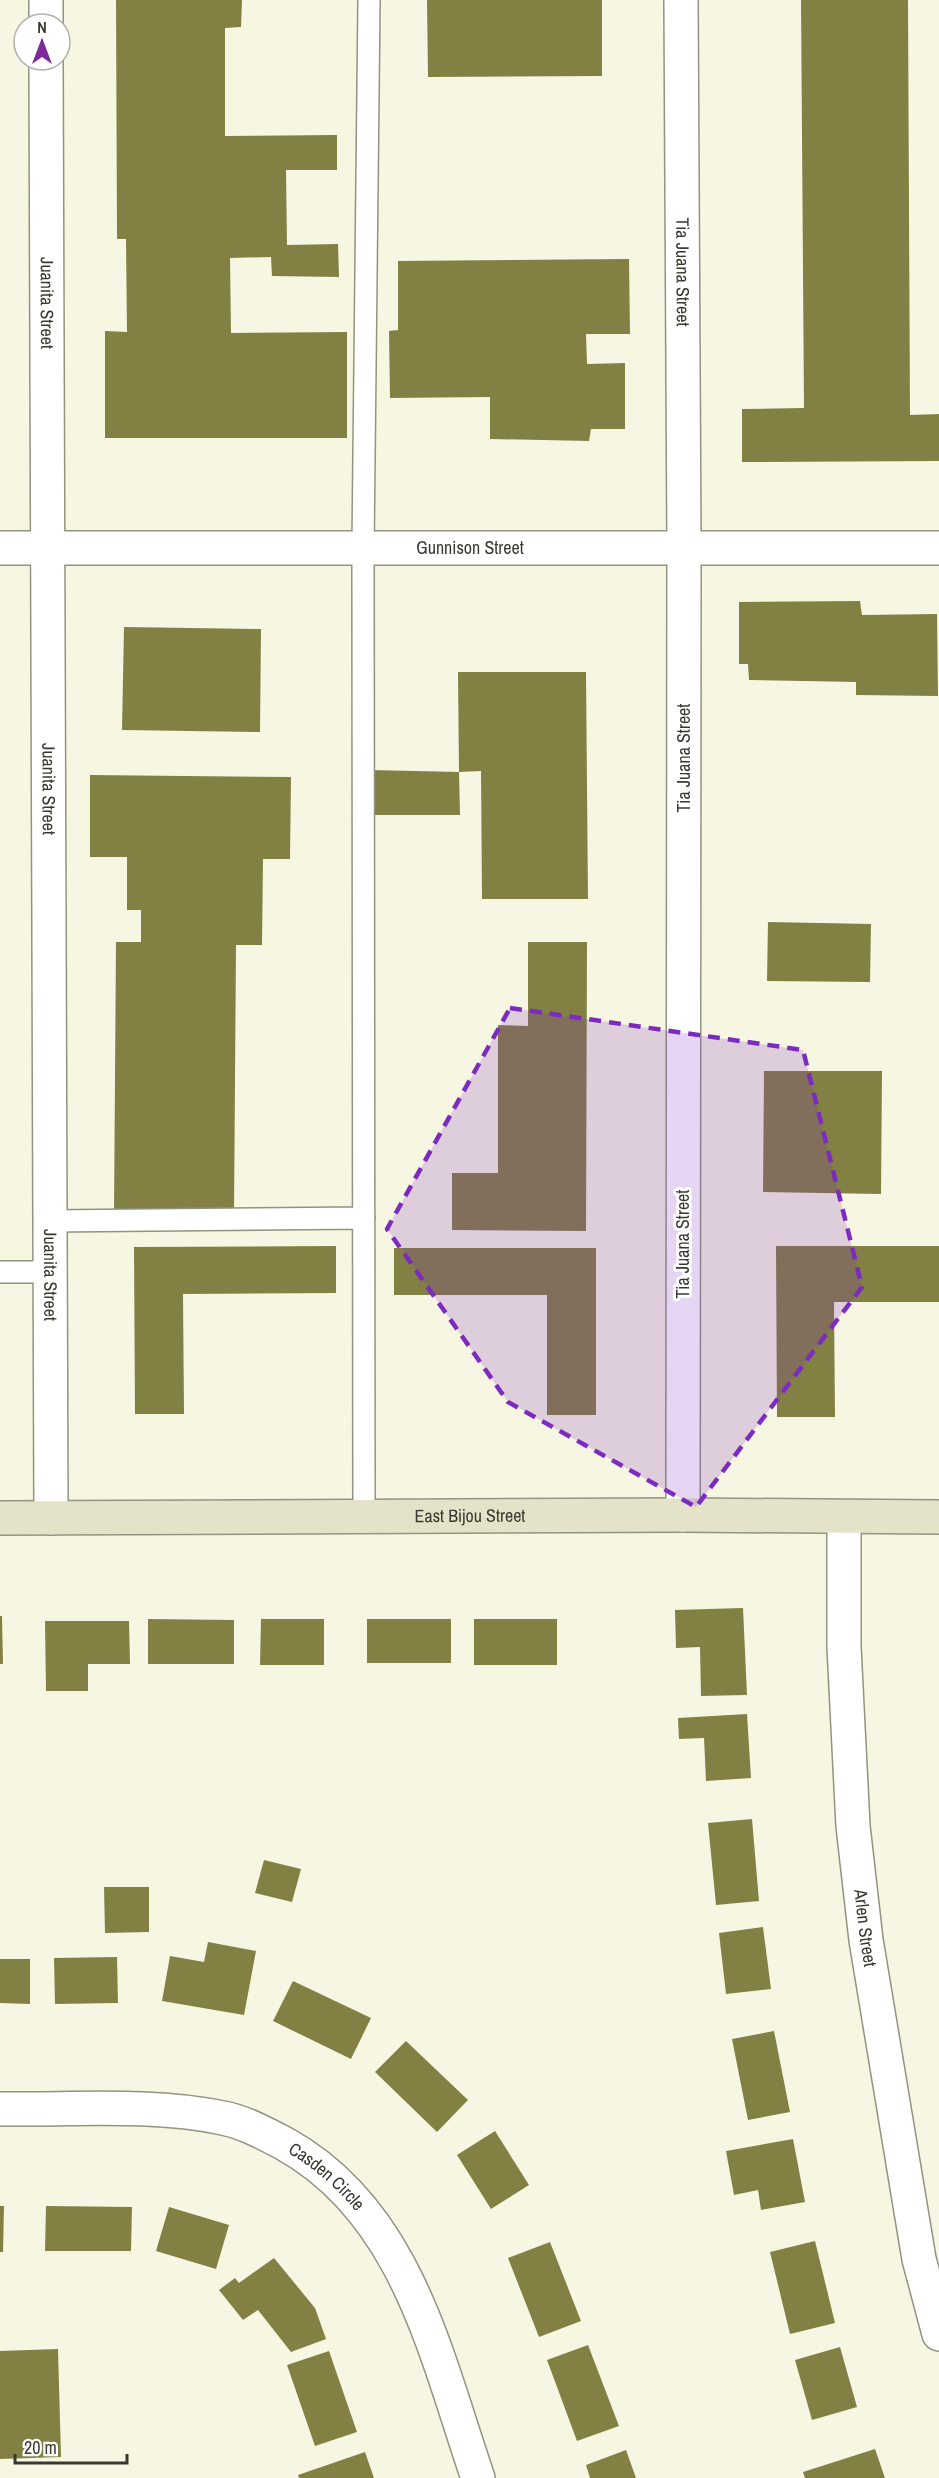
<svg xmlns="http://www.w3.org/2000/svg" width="939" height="2478" font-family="'Archivo Narrow',sans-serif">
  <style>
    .building { fill: #838043 }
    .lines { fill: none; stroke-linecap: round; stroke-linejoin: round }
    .lane-casing { stroke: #939381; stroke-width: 24 }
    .street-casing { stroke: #939381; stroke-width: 36 }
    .secondary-casing { stroke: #939381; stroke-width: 36 }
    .lane { stroke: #fff; stroke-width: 21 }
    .street { stroke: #fff; stroke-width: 33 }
    .secondary { stroke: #e4e3ca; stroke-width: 33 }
    .marked { fill: #7b2cbf; fill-opacity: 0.2; stroke: #7b2cbf; stroke-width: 4.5; stroke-dasharray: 12 8; stroke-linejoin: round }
    .labels { text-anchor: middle; stroke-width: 6; stroke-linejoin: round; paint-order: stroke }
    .street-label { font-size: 18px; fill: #393932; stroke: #fff }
  </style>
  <rect width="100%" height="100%" fill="#f7f6e3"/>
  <!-- building -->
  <path class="building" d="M116,0h126l-1,27 -16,1v108l112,-1v35h-51l1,75 51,-1 1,33 -67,-1 -1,-19 -41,1 1,75 116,-1v106h-242v-107l22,1 -1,-93h-9z
    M427,0h175v76l-174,1z
    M801,0h107l2,415 29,-1v47l-197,1v-53l62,-1z
    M629,259l1,75h-44l1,30 38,-1v66h-34l-2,12 -99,-2v-42l-100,1 -1,-67 9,-1v-69z
    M860,601l2,14 75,-1 1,82 -82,-1v-13l-107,-2 -1,-16h-9v-62z
    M124,627l137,2 -1,103 -138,-2z
    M458,672h128l2,227h-106l-1,-128 -22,1z
    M370,770l89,2 1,43h-91z
    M90,775l201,2 -1,82h-27l-1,86h-26l-2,269 -120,-1 2,-271h25v-32h-14v-53h-37z
    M768,922l103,2 -1,58 -103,-1z
    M528,942h59l-1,289 -134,-1v-57h46v-148l30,1z
    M764,1071h118l-1,123 -118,-2z
    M336,1246v47l-153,1 1,120h-49l-1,-167z
    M776,1246h163v56h-105l1,115h-58z
    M394,1248h202v167h-49v-120h-153z
    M743,1608l4,87 -46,1 -1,-49 -24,1 -1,-38z
    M0,1616h2l1,48h-3z
    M148,1619l86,1v44h-86z
    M261,1619h63v46h-64z
    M367,1619h84v44h-84z
    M474,1619h83v46h-83z
    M45,1621h84l1,43h-42v27h-42z
    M747,1714l4,64 -45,3 -2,-43 -25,1 -1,-21z
    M752,1819l7,82 -43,4 -8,-82z
    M264,1860l37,9 -9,33 -37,-9z
    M104,1887h45v45l-44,1z
    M763,1927l8,62 -45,5 -7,-61z
    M208,1942l48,9 -12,64 -82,-14 8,-45 34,6z
    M117,1957l1,46 -63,1 -1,-46z
    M0,1959h30v45l-30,-1z
    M293,1981l78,37 -20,41 -78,-38z
    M774,2031l16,81 -42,8 -16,-81z
    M406,2041l62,59 -31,32 -62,-60z
    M495,2131l34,54 -38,24 -34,-54z
    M793,2139l12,63 -44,8 -3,-20 -24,5 -8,-44z
    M0,2206h4l-1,46h-3z
    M46,2206l86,1 -1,44h-86z
    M169,2207l60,18 -13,44 -60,-18z
    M815,2241l20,82 -45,11 -20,-82z
    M550,2242l31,79 -42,16 -31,-79z
    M274,2258l41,50 11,31 -35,13 -33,-42 -15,10 -24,-30 16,-12 4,5z
    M588,2345l31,81 -42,15 -30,-81z
    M840,2347l17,60 -45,13 -17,-60z
    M58,2349l3,108 -61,2v-108z
    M329,2351l28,81 -42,14 -28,-81z
    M875,2449l10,29h-80l-2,-6z
    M626,2450l10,28h-46l-4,-13z
    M365,2452l9,26h-75l-1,-3z"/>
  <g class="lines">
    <defs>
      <path id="lane" d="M50,1221l314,-3
        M0,1272h50
        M364,1516l-1,-968 6,-548"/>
      <g id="street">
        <path d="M46,0v24"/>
        <path id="s1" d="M681,0l3,548 -1,967"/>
        <path id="s2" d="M46,60l5,1458"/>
        <path id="s3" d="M0,548h939"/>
        <path id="s4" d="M844,1517v130l9,179 13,114 53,319 20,75"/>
        <path id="s5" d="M0,2109c72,1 152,-6 223,9 21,4 43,16 62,26 122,68 151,212 193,334"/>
      </g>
      <g id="secondary">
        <path id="s6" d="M0,1518l683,-3 256,2"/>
      </g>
    </defs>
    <!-- lane casing -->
    <use href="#lane" class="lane-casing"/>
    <!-- street casing -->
    <use href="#street" class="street-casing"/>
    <!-- secondary casing -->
    <use href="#secondary" class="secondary-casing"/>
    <!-- lane -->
    <use href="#lane" class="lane"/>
    <!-- street -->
    <use href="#street" class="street"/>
    <!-- secondary -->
    <use href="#secondary" class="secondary"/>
  </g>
  <!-- marked area -->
  <path class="marked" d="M510,1008l293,42 59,237 -166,220 -188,-105 -121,-173z"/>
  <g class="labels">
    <!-- street labels -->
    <g class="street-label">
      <text dy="6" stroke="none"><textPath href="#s1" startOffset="272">Tia Juana Street</textPath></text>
      <text dy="6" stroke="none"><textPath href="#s2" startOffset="243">Juanita Street</textPath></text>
      <text dy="6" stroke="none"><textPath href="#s3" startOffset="470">Gunnison Street</textPath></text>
      <text transform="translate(684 758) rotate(-90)" y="6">Tia Juana Street</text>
      <text dy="6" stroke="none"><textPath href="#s2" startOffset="729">Juanita Street</textPath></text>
      <text transform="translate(683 1244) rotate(-90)" y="6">Tia Juana Street</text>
      <text dy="6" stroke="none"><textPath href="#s2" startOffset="1215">Juanita Street</textPath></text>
      <text dy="6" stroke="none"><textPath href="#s6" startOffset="470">East Bijou Street</textPath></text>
      <text dy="6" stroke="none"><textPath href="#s4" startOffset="412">Arlen Street</textPath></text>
      <text dy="6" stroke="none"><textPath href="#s5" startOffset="344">Casden Circle</textPath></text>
    </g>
  </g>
  <!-- north arrow -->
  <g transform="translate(42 42)"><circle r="28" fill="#ffffff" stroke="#b0b0ad" stroke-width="1.5"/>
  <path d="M0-4.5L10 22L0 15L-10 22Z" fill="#7c2999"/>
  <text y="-9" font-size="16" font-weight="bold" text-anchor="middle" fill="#393932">N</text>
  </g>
  <!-- scale -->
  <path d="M15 2454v9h112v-9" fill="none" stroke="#393932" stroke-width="3"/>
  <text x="24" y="2454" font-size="18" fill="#393932" stroke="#ffffff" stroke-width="4.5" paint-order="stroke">20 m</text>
</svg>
